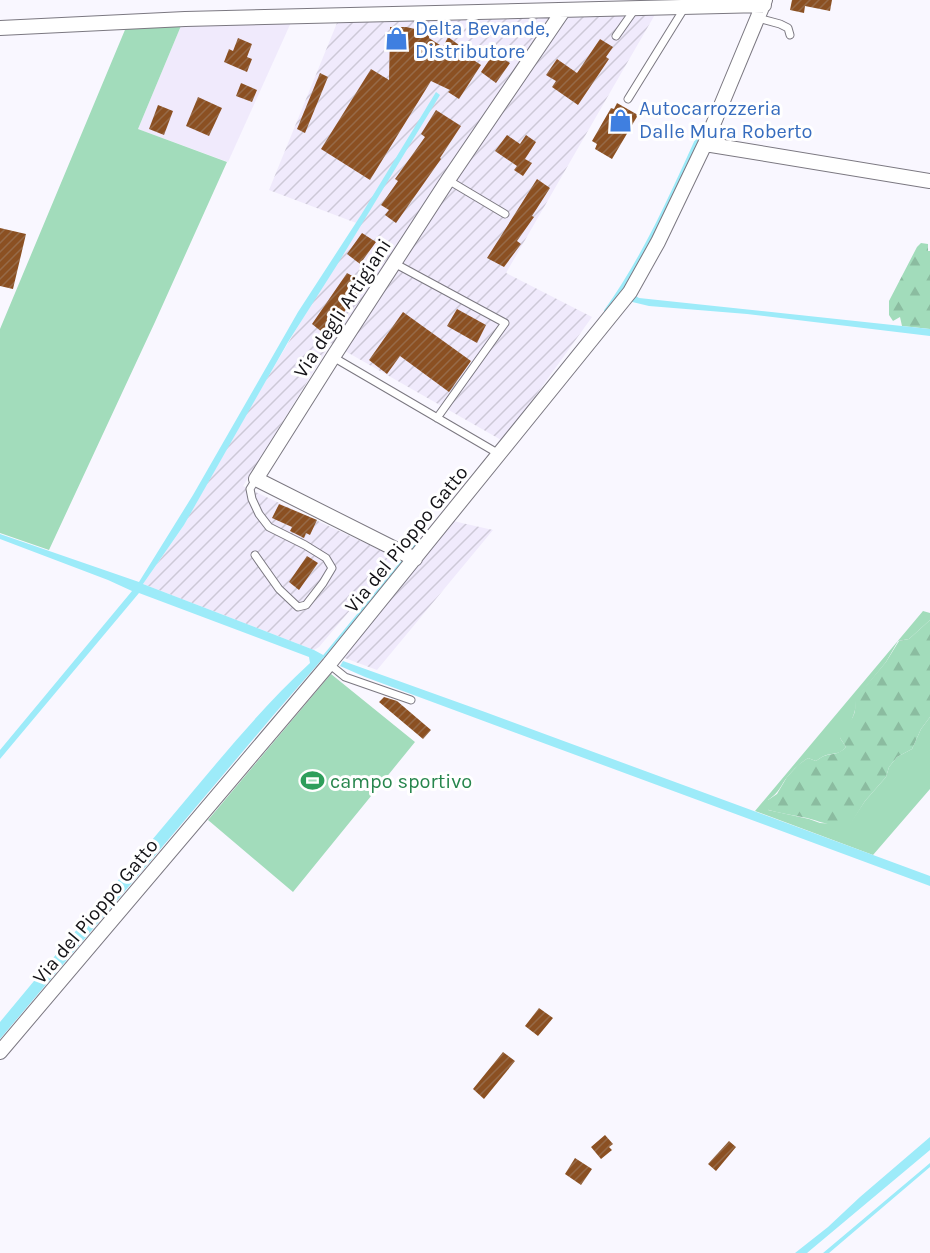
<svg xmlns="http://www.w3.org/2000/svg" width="930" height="1253" font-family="Karla,sans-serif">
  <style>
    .built { fill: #f0eafc }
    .industrial { fill: url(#industrial-furrows) }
    .grass { fill: #a2dcbb }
    .forest { fill: url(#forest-firs) }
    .water { fill: #9debf9 }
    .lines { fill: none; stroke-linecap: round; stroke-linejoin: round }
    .stream { stroke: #9debf9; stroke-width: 4 }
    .building { fill: url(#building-hatch) }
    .service-casing { stroke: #7b7881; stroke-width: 9 }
    .minor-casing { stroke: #7b7881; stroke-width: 16 }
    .service { stroke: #fff; stroke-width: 7 }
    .minor { stroke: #fff; stroke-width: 14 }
    .labels { text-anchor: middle; stroke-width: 6; stroke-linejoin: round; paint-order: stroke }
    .shop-label { font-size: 20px; fill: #366cbe; stroke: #fff; text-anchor: start }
    .street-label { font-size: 20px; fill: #131216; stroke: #fff }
    .leisure-label { font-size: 20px; fill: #27864d; stroke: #fff; text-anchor: start }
  </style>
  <defs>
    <pattern id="industrial-furrows" width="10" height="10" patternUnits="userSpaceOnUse" patternTransform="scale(1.5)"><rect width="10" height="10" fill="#f0eafc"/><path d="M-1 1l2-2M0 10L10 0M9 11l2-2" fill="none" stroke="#cdc8d7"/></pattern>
    <pattern id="forest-firs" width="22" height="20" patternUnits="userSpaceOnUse" patternTransform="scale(1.5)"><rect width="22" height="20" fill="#a2dcbb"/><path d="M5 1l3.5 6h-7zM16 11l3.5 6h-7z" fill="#8bbca0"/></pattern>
    <pattern id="building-hatch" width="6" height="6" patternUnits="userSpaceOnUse" patternTransform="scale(1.5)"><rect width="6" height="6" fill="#8b5022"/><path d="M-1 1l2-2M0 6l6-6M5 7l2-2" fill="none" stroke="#966a48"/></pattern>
  </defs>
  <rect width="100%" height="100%" fill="#f9f7ff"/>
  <!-- built -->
  <path class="built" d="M293,18l-65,144 -90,-33 45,-108z"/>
  <!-- industrial -->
  <path class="industrial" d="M657,11l-151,262 86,44 -89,124 -172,-98 -88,143 152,71 -76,90 -5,3 -171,-66 39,-56 77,-136 100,-168 -90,-34 70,-172z
    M453,521l40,9 -116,140 -35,-13z"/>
  <!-- grass -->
  <path class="grass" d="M183,21l-45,108 89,33 -72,160 -106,228 -49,-17v-204l127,-304z
    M923,611l7,2v7l-21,19 -11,2 -12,21 -30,37c0,17 -6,25 -16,39l6,9c-8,9 -12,5 -22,9 -3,1 -5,3 -8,5l-8,-3c-8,5 -14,11 -20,18 -8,10 -8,16 -20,24v10l41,9 11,4 29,2 16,-24 21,-24 3,-10 8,-10 15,-8 9,-20 9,-12v72l-57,66 -118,-44z
    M331,674l84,68 -122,150 -85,-72z"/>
  <!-- forest -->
  <path class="forest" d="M921,243l7,1v7h2v78l-28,-3 -2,-9 -7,4 -4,-6v-14l28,-54z
    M930,620v97l-9,12 -9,20 -15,8 -8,10 -3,10 -21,24 -15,24c-16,3 -28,-3 -43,-7 -14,-3 -28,-5 -42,-9l3,-9 9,-6 10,-17 11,-12 10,-7 8,3c3,-2 5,-4 8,-5 9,-3 15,-1 22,-9l-6,-9 1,-9c13,-10 15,-14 14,-30l31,-37 13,-21 10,-2z"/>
  <!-- water -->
  <path class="water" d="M436,92l4,3 -103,170 -49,77 -104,183 -41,59 171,66 11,6 -48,55 -277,328v-17c57,-69 115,-138 173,-207 44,-52 87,-106 137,-152l-1,-6 -170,-64 -139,166v-9l132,-159 -24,-11 -108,-41v-5l139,48 54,-87 105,-183 63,-97z
    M630,292l9,6 291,31v7l-183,-22 -98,-8 -25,-6z
    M343,661l142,51 445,164v10l-565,-209 -25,-11z
    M930,1137v13l-123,103h-12l33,-26 32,-30z
    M930,1163v4l-101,86h-6z"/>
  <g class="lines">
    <!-- stream -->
    <path class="stream" d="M606,311c38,-53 64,-112 91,-171
      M325,656l95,-115"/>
  </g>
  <!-- building -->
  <path class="building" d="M792,0h40l-2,11 -25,-5 -1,7 -14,-3z
    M390,27h16l23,5v6l14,9 5,-10 11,8 -2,4 24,16 -22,34 -11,-7 2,-2 -19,-9 -61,99 -49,-31 50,-80 18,11z
    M238,38l14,6 -5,13 5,2 -5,13 -23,-10 5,-13 4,2z
    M600,39l13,8 -7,10 3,2 -31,46 -26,-18 4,-6 -10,-6 11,-16 20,14z
    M494,53l16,10 -14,20 -15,-11z
    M320,73l8,4 -23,56 -8,-4z
    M241,83l16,7 -5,12 -16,-6z
    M198,97l24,11 -13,28 -23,-10z
    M617,103l21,12 -26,44 -17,-10 2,-5 -5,-3 19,-33 3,1z
    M158,105l15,6 -9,24 -15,-6z
    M436,110l25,16 -21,32 1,1 -45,64 -11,-8 4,-5 -8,-5 17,-24 -3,-2 30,-42 -4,-3z
    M507,135l13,9 6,-9 10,7 -11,17 7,4 -9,13 -9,-6 3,-4 -22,-15z
    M537,179l13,9 -18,28 2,1 -17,24 4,3 -17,23 -17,-9z
    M0,228l26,6 -13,55 -13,-3z
    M362,233l14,9 -16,22 -13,-10z
    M347,273l18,10 -38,53 -15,-12z
    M457,309l29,16 -9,18 -30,-17z
    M403,312l68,49 -22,31 -49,-36 -13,18 -18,-14z
    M279,504l38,16 -7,15 -4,-2 -2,5 -14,-7 2,-4 -20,-9z
    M307,556l11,7 -19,27 -10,-8z
    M384,697l13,4 34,29 -8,9 -44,-37z
    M539,1008l14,10 -15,18 -13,-10z
    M503,1052l12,9 -31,38 -11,-10z
    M605,1135l8,9 -4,3 3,3 -11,9 -10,-12z
    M729,1141l7,6 -20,24 -8,-7z
    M575,1158l17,11 -11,16 -16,-11z"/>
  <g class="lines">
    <defs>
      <path id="service" d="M758,18l22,6 8,4 2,7
        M616,36l19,-27
        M628,99l57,-92
        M448,180l57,34
        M394,263l111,60 -68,95
        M333,357l166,97
        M255,555l24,34 19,18 8,-2 17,-22 9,-15 -6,-10 -21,-13 -36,-18 -10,-13 -7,-15 -2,-10 6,-10
        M329,664l16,13 66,23"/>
      <path id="minor" d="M0,28l185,-9 579,-14
        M705,144l225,37
        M415,559l-159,-80 77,-122 115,-177 115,-169
        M0,1052l329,-388 301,-372 28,-50 47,-98 60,-144"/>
    </defs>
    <!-- service casing -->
    <use href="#service" class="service-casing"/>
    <!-- minor casing -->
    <use href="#minor" class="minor-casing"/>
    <!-- service -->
    <use href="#service" class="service"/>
    <!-- minor -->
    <use href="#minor" class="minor"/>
  </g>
  <!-- icons -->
  <defs>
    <symbol id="shop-bare" viewBox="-9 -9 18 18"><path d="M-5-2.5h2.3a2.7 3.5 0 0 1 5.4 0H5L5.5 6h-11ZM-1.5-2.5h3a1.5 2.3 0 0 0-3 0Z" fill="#3f7fe0" stroke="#fff" stroke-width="2.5" paint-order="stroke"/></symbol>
    <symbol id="stadium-bare" viewBox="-9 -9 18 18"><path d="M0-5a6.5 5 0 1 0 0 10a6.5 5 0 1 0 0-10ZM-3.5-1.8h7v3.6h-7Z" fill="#2e9e5b" stroke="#fff" stroke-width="2.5" paint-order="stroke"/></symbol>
  </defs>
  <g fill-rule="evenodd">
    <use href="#shop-bare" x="380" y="22" width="33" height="33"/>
    <use href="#shop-bare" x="604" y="104" width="33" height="33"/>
    <use href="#stadium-bare" x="296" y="764" width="33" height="33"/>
  </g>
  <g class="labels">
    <!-- shop labels -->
    <g class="shop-label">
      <text x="415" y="35">Delta Bevande,<tspan x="415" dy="23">Distributore</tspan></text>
      <text x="639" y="115">Autocarrozzeria<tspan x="639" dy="23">Dalle Mura Roberto</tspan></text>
    </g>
    <!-- street labels -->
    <g class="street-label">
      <text transform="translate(342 308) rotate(-57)" y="7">Via degli Artigiani</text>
      <text transform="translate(406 539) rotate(-51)" y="7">Via del Pioppo Gatto</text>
      <text transform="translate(95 911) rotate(-50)" y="7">Via del Pioppo Gatto</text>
    </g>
    <!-- leisure labels -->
    <g class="leisure-label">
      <text x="330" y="788">campo sportivo</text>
    </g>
  </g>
</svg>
